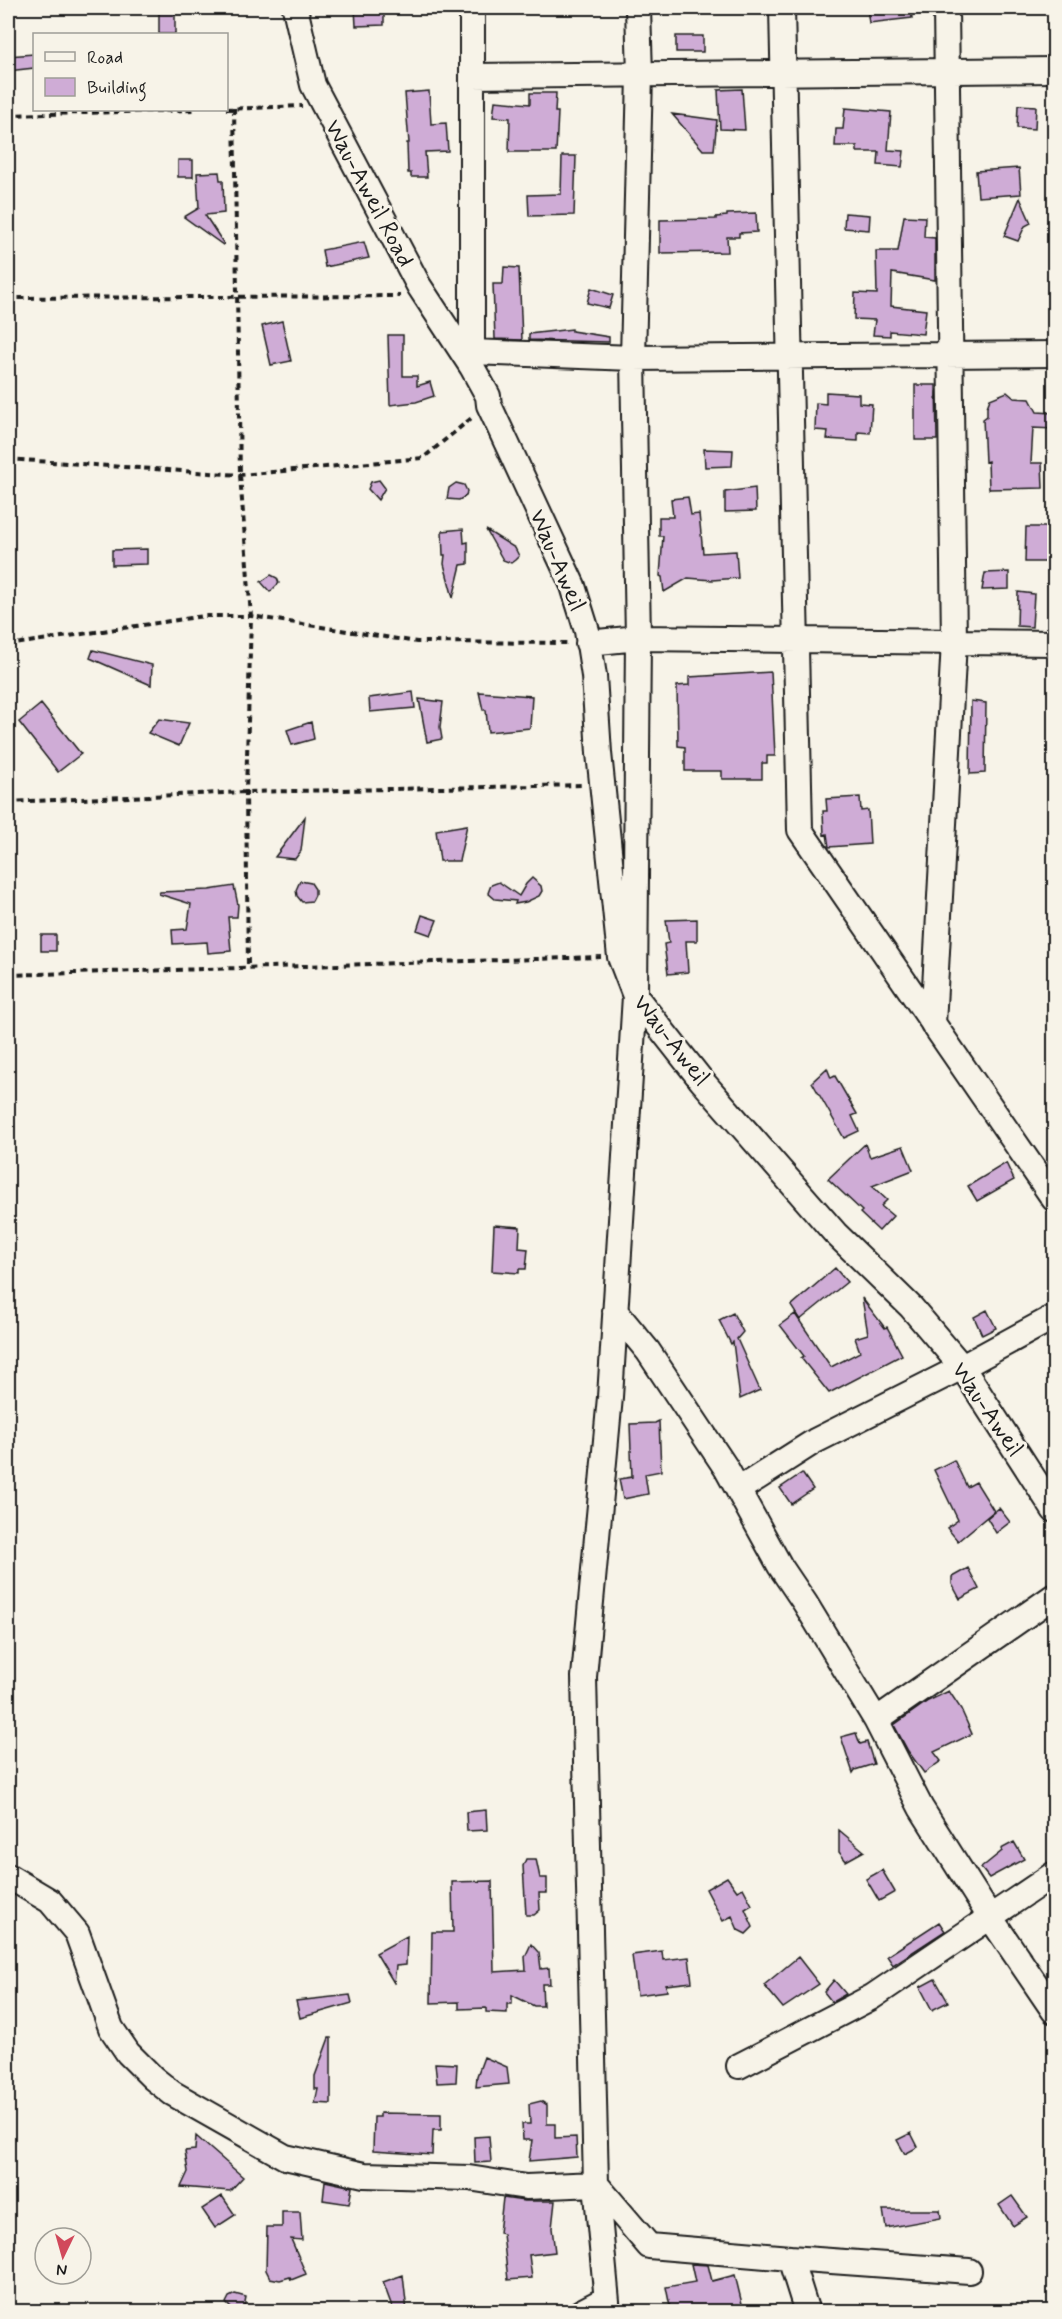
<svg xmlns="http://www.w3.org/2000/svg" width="1062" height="2319" font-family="Mynerve,sans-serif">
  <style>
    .building { fill: #cfacd6; stroke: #1c1c1c; stroke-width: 1.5 }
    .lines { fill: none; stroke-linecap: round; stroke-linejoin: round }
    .minor-casing { stroke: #1c1c1c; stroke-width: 28 }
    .path { stroke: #1c1c1c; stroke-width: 4; stroke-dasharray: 6 4.5; stroke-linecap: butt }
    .minor { stroke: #f7f3e8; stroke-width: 24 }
    .labels { text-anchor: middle; stroke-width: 6; stroke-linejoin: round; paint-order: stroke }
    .street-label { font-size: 24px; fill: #1c1c1c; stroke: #f7f3e8 }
  </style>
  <rect width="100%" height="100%" fill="#f7f3e8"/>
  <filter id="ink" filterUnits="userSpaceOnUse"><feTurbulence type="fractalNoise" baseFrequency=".0167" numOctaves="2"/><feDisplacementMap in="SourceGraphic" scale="12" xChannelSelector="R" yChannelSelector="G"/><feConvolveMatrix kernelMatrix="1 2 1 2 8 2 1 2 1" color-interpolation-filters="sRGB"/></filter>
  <g filter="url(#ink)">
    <!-- building -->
    <path class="building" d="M159,8h16v26h-16z
      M355,8h29v17l-28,1z
      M867,8h44l1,10 -43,5z
      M676,36h27v16h-27z
      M34,54v14l-26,3v-15z
      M742,89l3,41 -25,-1 -2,-39z
      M429,91l2,33 15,-1 2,28 -23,1 2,25h-16v-4h-3l-1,-30h2l-4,-50z
      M530,93h26l-1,19h3l-2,40h-47l1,-34 -17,-1 2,-16 35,3z
      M1018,105l18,1 -1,23 -18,-1z
      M845,108l46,4 -3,38 16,1 -2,16 -24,-2 1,-13h-22v-6h-22l1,-17h7z
      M672,114l45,6 -3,30h-11z
      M562,156h14l-2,59 -45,1 -1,-21 33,-1z
      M178,160h15v17h-15z
      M1019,168l2,26 -43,3 -2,-26z
      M219,172l1,8h3l1,33 -19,2 19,29 -1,1 -39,-28 15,-9 -2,-35z
      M1020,198l11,25 -6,3 -7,15 -14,-5z
      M756,213l1,19 -18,1v4h-12l1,15 -68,1v-33l56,-1v-2l11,-1v-2z
      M845,213l25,2 -1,15 -25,-2z
      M904,216l21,1 -1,20 11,1v42l-43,-7 -1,33 35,4 -3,24 -33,-3v5l-17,-1 2,-15 -21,-1 1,-26 22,1 -1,-43h22z
      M364,242l5,16 -44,9 -3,-17z
      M504,267l15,1 3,72 -27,-1 -2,-55h10z
      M591,288l22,7 -4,13 -22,-5z
      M282,321l9,40 -20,4 -9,-39z
      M572,329v2l37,6v5l-80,-2v-6z
      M388,335h15v41h14v10l13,-4 4,14 -18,6 -26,3z
      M915,385h21l1,55h-22z
      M826,392l33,2v9l13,1 -2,29 -12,-1v9l-31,-2 1,-8 -13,-1 1,-27 10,1z
      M1007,392l7,6 16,1 7,13 17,1v16l-21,-1 -2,35h11l1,25 -54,1 -1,-28 -3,1 -2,-43 4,-3v-9l3,-8z
      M704,449l29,1 -1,16 -27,1z
      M379,480l6,8 -7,12 -10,-11 3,-7z
      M456,483l8,2 3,6 -1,5 -7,4 -12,-1 2,-11z
      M755,488l1,23 -31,1v-20z
      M688,497l3,18 8,-1 4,39 33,-2 2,27 -26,2 -24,-2 -24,14 -2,-15 -2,-1 3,-40h-4v-19h14l-2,-18z
      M1026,527h28v35h-29z
      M463,529l1,14 4,-1v22l-7,1 -8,33 -9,-34 1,-9h-2l-1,-24z
      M486,530l29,18 4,8 -4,4 -4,3 -8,-3z
      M147,549v15l-35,1v-15z
      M1009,572v17l-27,1 3,-17z
      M271,575l6,3 2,5 -9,9 -9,-10z
      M1018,592l16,2 -2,33 -15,-1z
      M93,650l59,15 -1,20 -61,-27z
      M771,672l4,84h-8v7h-5v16h-40v-8h-37v-24l-7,-1 -1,-60 12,-1v-8z
      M413,692l2,16 -45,4 -1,-14z
      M479,692l53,4 -2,32 -42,4 -2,-22h-3z
      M419,699l24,3 -3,25 2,12 -15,3z
      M971,701l15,2 -1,70 -15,1z
      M41,704l40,50 -23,18 -39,-50z
      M159,719l30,4 -10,23 -31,-13z
      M311,722l3,17 -22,6 -5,-15z
      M860,797l1,14 7,-1 2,34 -41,3 -2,-13 -3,1 -1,-24h4l-1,-12z
      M305,817l-4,34 -6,8 -20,-2z
      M467,825l-8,36h-19l-4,-31z
      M532,878l9,8 1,5 -3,5 -13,6 -11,2 1,-3 -21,-2 -7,-6 3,-8 8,-3 20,14 7,-12z
      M300,881l11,2 4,6v6l-3,6 -10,1 -5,-6 -1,-6z
      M234,886l4,19 -1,12h-9l3,34 -23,2 -1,-11 -34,2 -1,-14 15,-1 4,-25 -32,-10 1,-2 49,-2z
      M422,915l15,5 -6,15 -14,-5z
      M697,919v22h-11l2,31 -20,2 -4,-30 5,-1 -3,-23z
      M41,935h15v16h-15z
      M827,1068l4,10 4,-2 22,38 -5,2 7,15 -15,7 -32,-56z
      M865,1144l5,13 33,-11 10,24 -41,16 15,14 -6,6 12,10 -14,15 -19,-18 2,-2 -34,-32z
      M1006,1163l8,17 -37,21 -9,-15z
      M494,1225l26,2 -1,21 9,1 -2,20h-7v4l-27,-2z
      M835,1268l12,14 -47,38 -9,-14z
      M862,1298l23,30 2,-1 15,28 -73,38 -28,-35 3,-2 -24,-31 15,-11 36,53 29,-15 -5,-14 13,-4z
      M987,1310l9,18 -14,7 -8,-18z
      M733,1313l10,19 -6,7 23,51 -20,9 -7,-57 -2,2 -12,-24z
      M659,1421l2,50 -16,3 3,20 -25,5 -4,-20 13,-2 -2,-53 25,-1z
      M954,1460l13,27 9,-5 18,29 -36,30 -11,-13 11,-8 -24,-50z
      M802,1473l11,16 -22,15 -11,-16z
      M999,1508l11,14 -14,11 -9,-15z
      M968,1568l11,21 -19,10 -8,-15v-7z
      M949,1691l12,18 11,25 -38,18 7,9 -17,12 -16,-22 -14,-26 34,-24z
      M856,1733l4,11 7,-2 7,22 -19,6 -2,3 -12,-36z
      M486,1810l1,20 -20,1 -1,-19z
      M839,1830l25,21 -18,10 -7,-9z
      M1014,1842l10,17 -35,19 -8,-10 21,-17 -1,-2z
      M526,1859h10l4,19h7v15h-8l1,17 -6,5h-8l-3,-49z
      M882,1870l13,22 -16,9 -13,-22z
      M727,1877l10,14 6,-3 9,17 -7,4 8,18 -7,7 -8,-4 -6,-14 -9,5 -17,-32z
      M492,1881l2,91 32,-2 -1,-13 6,-13 8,9 2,16 8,-1 1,16h-8l1,22h-9l-22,-11v9h-5v9l-21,-1v-4l-27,1v-7l-28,1 1,-71h21l-1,-50z
      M939,1922l6,9 -52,34 -6,-9z
      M407,1936l-1,29 -10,1 -2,17 -18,-30z
      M662,1951l1,9 26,-3 3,25 -26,3 1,6 -30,4 -5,-40z
      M798,1957l21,27 -36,24 -19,-23z
      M935,1979l13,23 -16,8 -12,-23z
      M834,1980l12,14 -14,8 -8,-10z
      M350,1995l2,8 -52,15 -4,-17z
      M329,2038h2v66l-16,-1 3,-14h-3v-13z
      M484,2057l23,10 2,17 -33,3 1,-11z
      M435,2063l22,1 -1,18 -19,1z
      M541,2101l6,4v19h8v14l21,-1 1,20 -48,4 3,-21h-9l-1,-16h8l-1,-20z
      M380,2113l61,1v16h-8l-1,25 -59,-4 1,-34h6z
      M911,2133l7,14 -13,7 -8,-14z
      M196,2136l47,41 -13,14 -49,-4 7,-15 -3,-21 10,-1z
      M489,2136l2,26 -16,1 -1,-26z
      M325,2181l27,6 -3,17 -26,-4z
      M222,2196l13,19 -20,13 -13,-19z
      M1012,2196l15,21 -14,9 -14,-21z
      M503,2198l21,3h31l-3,27 3,24 -26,3 3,23 -24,2 -5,-46 -4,-1z
      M883,2210h57l1,8 -55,10z
      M282,2212h18l2,28 -11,-1 15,35 -15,6 -1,-3 -10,3 -10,-2 -4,-8 1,-43h15z
      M691,2264l17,1 4,16 23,-6 9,37h-73l-5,-25 29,-5z
      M403,2275l4,37h-13l-11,-30z
      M235,2294l11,3 -3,15h-8l-9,-9 3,-6z"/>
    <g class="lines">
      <defs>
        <path id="minor" d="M295,8l18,77 106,201 53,81 16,29 1,9 84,181 14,45 7,45 5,77 21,204 15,39 67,85 133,152 76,74 51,60 92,143
          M782,8l18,822 254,369
          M473,76l581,-6
          M472,352l161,6 421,-4
          M472,367v-359
          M588,643l50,-5 416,5
          M933,1024l21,-382 -8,-634
          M615,1311l33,40 78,117 54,98 25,37 71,117 45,88 69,109 64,94
          M738,1490l77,-49 147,-74 92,-50
          M876,1720l178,-124
          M8,1876l42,25 27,32 34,95 17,25 25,25 19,15 113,64 79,18 105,3 57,9 70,-3 53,62 141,12
          M739,2066l133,-69 182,-123
          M581,2312l25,-13
          M608,2312l-12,-128 -12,-507 26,-280 25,-401 3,-358 -5,-280 7,-283 -2,-67
          M807,2312l-17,-54 179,13"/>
      </defs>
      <!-- minor casing -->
      <use href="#minor" class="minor-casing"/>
      <!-- path -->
      <path class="path" d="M234,108l6,367 11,141 -5,176 2,175
        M226,109l76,-3
        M8,115l188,-5
        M8,298l392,-2
        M8,459l232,16 183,-17 51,-42
        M8,645l196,-29h47l166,26 153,1
        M8,802l238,-10 337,-7
        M8,975l593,-18"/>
      <!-- minor -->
      <use href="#minor" class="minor"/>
    </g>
  </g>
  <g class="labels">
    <!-- street labels -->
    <g class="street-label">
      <text transform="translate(370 193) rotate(62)" y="8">Wau-Aweil Road</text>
      <text transform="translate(558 560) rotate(67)" y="8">Wau-Aweil</text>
      <text transform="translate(672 1040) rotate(52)" y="8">Wau-Aweil</text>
      <text transform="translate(988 1409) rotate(56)" y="8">Wau-Aweil</text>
    </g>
  </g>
  <!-- margin -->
  <rect width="1062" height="2319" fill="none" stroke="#f7f3e8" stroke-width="30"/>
  <rect x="15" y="15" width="1032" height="2289" fill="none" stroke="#1c1c1c" stroke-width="2" filter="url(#ink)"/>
  <!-- legend -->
  <rect x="33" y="33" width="195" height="78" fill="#f7f3e8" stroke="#9f9d96" stroke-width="1.5"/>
  <rect x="45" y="52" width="30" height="9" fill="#f7f3e8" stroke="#9f9d96" stroke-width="1.5"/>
  <text x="87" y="63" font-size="18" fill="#1c1c1c">Road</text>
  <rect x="45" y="78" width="30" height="18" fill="#cfacd6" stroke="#9f9d96" stroke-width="1.5"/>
  <text x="87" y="93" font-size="18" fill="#1c1c1c">Building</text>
  <!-- north arrow -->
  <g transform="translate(63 2256) rotate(185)"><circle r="28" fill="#f7f3e8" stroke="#9f9d96" stroke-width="1.5"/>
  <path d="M0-4.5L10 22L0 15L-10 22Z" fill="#d1495b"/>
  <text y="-9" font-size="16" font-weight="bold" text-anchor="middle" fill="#1c1c1c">N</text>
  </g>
</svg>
